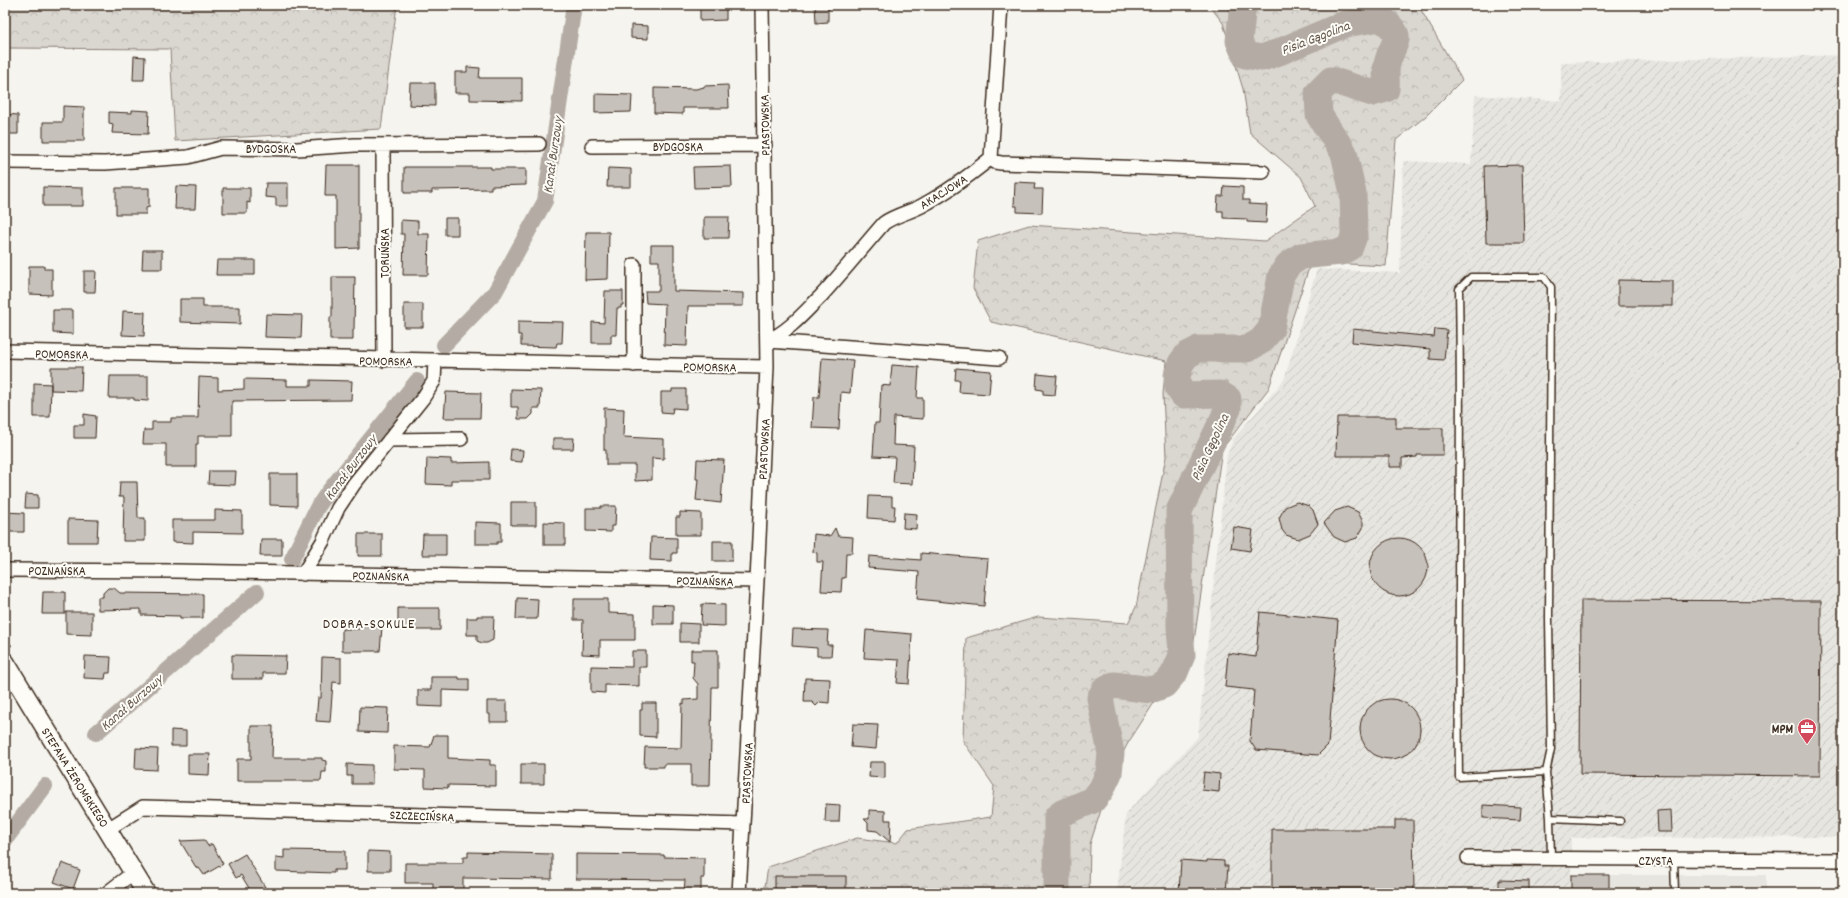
<svg xmlns="http://www.w3.org/2000/svg" width="1848" height="898" font-family="Dekko,sans-serif">
  <style>
    .built { fill: #e7e5df }
    .industrial { fill: url(#industrial-furrows) }
    .forest { fill: url(#forest-crowns); stroke: #8a8077 }
    .water { fill: url(#water-waves); stroke: #84786e }
    .lines { fill: none; stroke-linecap: round; stroke-linejoin: round }
    .canal { stroke: #b4aca4; stroke-width: 16 }
    .river { stroke: #b4aca4; stroke-width: 27 }
    .building { fill: #c7c1bb; stroke: #3b2a1e }
    .lane-casing { stroke: #3b2a1e; stroke-width: 9 }
    .street-casing { stroke: #3b2a1e; stroke-width: 16 }
    .secondary-casing { stroke: #3b2a1e; stroke-width: 21 }
    .path { stroke: #3b2a1e; stroke-width: 2.5; stroke-dasharray: 4 3; stroke-linecap: butt }
    .lane { stroke: #fdfcf7; stroke-width: 6 }
    .street { stroke: #fdfcf7; stroke-width: 13 }
    .secondary { stroke: #fdfcf7; stroke-width: 18 }
    .labels { text-anchor: middle; stroke-width: 4; stroke-linejoin: round; paint-order: stroke }
    .street-label { font-size: 13px; fill: #3b2a1e; stroke: #fdfcf7 }
    .poi-label { font-size: 13px; font-weight: bold; fill: #3b2a1e; stroke: #fdfcf7; text-anchor: end }
    .water-label { font-size: 14px; font-style: italic; fill: #65584d; stroke: #fdfcf7 }
    .neighbourhood-label { font-size: 14px; letter-spacing: 1px; fill: #3b2a1e; stroke: #fdfcf7 }
  </style>
  <defs>
    <pattern id="industrial-furrows" width="10" height="10" patternUnits="userSpaceOnUse"><rect width="10" height="10" fill="#e7e5df"/><path d="M-1 1l2-2M0 10L10 0M9 11l2-2" fill="none" stroke="#c7c5bf"/></pattern>
    <pattern id="forest-crowns" width="20" height="18" patternUnits="userSpaceOnUse"><rect width="20" height="18" fill="#dad6d0"/><path d="M2 6a3 3 0 1 1 6 0M12 15a3 3 0 1 1 6 0" fill="none" stroke="#bcb8b2"/></pattern>
    <pattern id="water-waves" width="16" height="10" patternUnits="userSpaceOnUse"><rect width="16" height="10" fill="#b4aca4"/><path d="M0 5q4-4 8 0t8 0" fill="none" stroke="#948c85"/></pattern>
  </defs>
  <rect width="100%" height="100%" fill="#f5f4ee"/>
  <filter id="ink" filterUnits="userSpaceOnUse"><feTurbulence type="fractalNoise" baseFrequency=".025" numOctaves="2"/><feDisplacementMap in="SourceGraphic" scale="8" xChannelSelector="R" yChannelSelector="G"/><feConvolveMatrix kernelMatrix="1 2 1 2 8 2 1 2 1" color-interpolation-filters="sRGB"/></filter>
  <g filter="url(#ink)">
    <!-- built -->
    <path class="built" d="M1571,875h195v18h-195z"/>
    <!-- industrial -->
    <path class="industrial" d="M1843,55v782l-272,1v55h-454l9,-80 72,-76 29,-282 7,-17 50,-58 33,-111 83,4 3,-112 68,3 4,-69 86,6v-38z"/>
    <!-- forest -->
    <path class="forest" d="M5,5h392l-16,124 -206,12 -5,-92 -165,-1z
      M1209,5h209l44,75 -36,36 -30,24 -10,126 -75,-4 -42,126 -47,61 -28,192 -66,102 -14,27 -24,74 -1,49h-325l4,-26 89,-29 40,5 11,-14 83,-12 3,-31 -31,-45 3,-103 72,-21 90,6 8,-16 30,-150 -3,-63 3,-33 -175,-39 -18,-34 5,-47 51,-16 236,16 50,-35 -14,-29 -51,-44 -7,-44 -20,-66z"/>
    <!-- water -->
    <path class="water" d="M1062,813l-2,40 2,40h-9l-2,-72z"/>
    <g class="lines">
      <!-- canal -->
      <path class="canal" d="M444,345l51,-53 50,-91 29,-196
        M292,559l25,-51 11,-16 89,-111
        M96,733l161,-141
        M5,840l40,-54"/>
      <!-- river -->
      <path class="river" d="M1057,893v-76l5,-4 31,-13 8,-10 8,-17 2,-20 -11,-55 5,-9 9,-4 37,5 13,-5 11,-13 7,-17 -2,-28 -1,-116 49,-102v-10l-8,-5 -37,1 -5,-7 -1,-12 4,-13 6,-8 12,-6h48l14,-8 10,-12 10,-53 7,-11 13,-9 40,-4 9,-5 4,-11 -1,-43 -9,-40 -25,-38 -1,-22 13,-13 41,13 14,-4c1,-8 -1,-18 1,-25 6,-25 20,-25 -6,-46l-36,6 -66,28 -17,6 -17,-3 -6,-14 4,-36"/>
    </g>
    <!-- building -->
    <path class="building" d="M700,5h26v15l-26,1z
      M815,5h13v17l-12,1z
      M631,25l17,1v13l-17,-1z
      M134,56l11,1 -1,23h-11z
      M467,67l13,1 -1,10h43v23l-52,-1v-7h-15v-21h12z
      M410,83h25v23l-26,-1z
      M728,85l1,23h-46v6l-29,-1v-25l42,1 8,-2v-1z
      M595,94l37,1 -1,17 -36,1z
      M63,106l21,1v34h-41v-19h20z
      M132,110l17,1 -1,23 -36,-1 1,-9 -4,-1v-11l23,1z
      M5,114l13,1v19h-13z
      M326,165h33v83l-23,1v-53h-11z
      M1522,165l2,78h-38l-2,-77z
      M731,166l1,21 -38,1 -1,-21z
      M404,167h87v2h35v16l-35,1v3l-59,1v3h-28z
      M608,168l23,1v18h-24z
      M1015,182l20,1 -1,6h9l-1,24 -25,-1v-6h-3z
      M266,183h22v23h-12v-8l-11,-1z
      M176,186l20,1 -1,22h-20z
      M1224,186l19,1v13h6v4l18,1 -1,18 -19,-1v-3l-24,-1v-7h-6l1,-15h5z
      M43,187l40,1v18h-40z
      M116,188h33v19l-3,1v6h-30z
      M223,188h27v15l-3,-1v11h-24z
      M704,217h25l-1,21h-24z
      M445,218h13v17h-13z
      M401,220l17,1v13h11l-1,41h-25l1,-41h-3z
      M586,232h23l-1,47 -23,1z
      M651,245h23v46l69,2v13h-55l-1,40 -23,-1 1,-41 -19,-1 -1,-12h14v-30h-8z
      M143,250h19v19h-20z
      M217,260h38v15h-39z
      M29,266h15v3h8v26l-23,-1z
      M84,271h12l-1,21h-11z
      M332,277h23l-1,53h-1v10h-23v-23h2z
      M1618,280l55,1v25h-55z
      M605,291h18v14h-2v3h-4l-1,27h-5v8h-19v-21l12,1z
      M180,299h23v8h37v17l-60,-2z
      M404,304h19v23h-19z
      M53,310h20v24l-20,-1z
      M123,311l22,1 -1,24 -22,-1z
      M266,314l36,1 -1,23 -36,-1z
      M518,321l45,1 -1,21h-5l-1,4 -35,-1v-11h-3z
      M1353,329l81,8 1,-8 12,1 -3,30 -14,-1v-10l-78,-7z
      M822,358l31,2 -3,33 -9,-1 -2,37 -27,-1 2,-31h5z
      M892,365l27,2 -2,31h6v21l-29,-2 -1,28 21,1 -2,38 -19,-1 2,-26 -22,-1 2,-33h4l2,-38 9,1z
      M51,367h31l-1,24 -30,-1z
      M956,368l35,3 -2,23 -30,-2 1,-12h-5z
      M1037,374l20,2 -2,19 -12,-1v-4l-7,-1z
      M110,376h38v25l-14,-1v-2h-25z
      M199,377l19,1v12l26,-1v-10l43,1v6h24v-6l41,1 -1,19 -119,1v35h-34v8h-2v23h-30v-23h-23l1,-14h8v-8h19v-4h27z
      M34,383l17,1 -1,33h-16z
      M511,389l30,1 -1,18h-7v6l-5,5h-10v-12h-7z
      M672,389h14v20l-13,-1 -1,5 -11,-1v-20h11z
      M446,392l35,1 -1,25h-36z
      M604,408l20,1 -1,28 41,2v20l-12,-1v22l-17,1v-16h-29v-15h-2z
      M84,414l12,2 -1,22h-21v-13h10z
      M1337,417h59v11h47v27h-26v2l-15,1v9h-13v-11h-53z
      M553,438h21l-1,11h-20z
      M511,449l12,1 -1,12 -12,-1z
      M427,458l24,1v4l38,-1v18h-38v5l-25,-1z
      M697,459l27,1 -3,43 -25,-3 2,-21h-2z
      M209,471h27l-1,14 -27,-1z
      M270,474h27v32l-27,-1z
      M120,482h17l1,36h7v23h-22l1,-44h-5z
      M26,494l12,1v13h-13z
      M869,496l23,1v9h3l-1,14 -26,-2z
      M511,502h25v23h-25z
      M1297,502l12,4 4,4 5,14 -8,10 -12,5 -12,-4 -4,-5 -3,-12 6,-11z
      M601,506h15l-1,20h-4v6l-25,-1v-23h15z
      M1347,507l11,5 5,10v6l-6,10 -12,4 -11,-5 -10,-14 11,-12z
      M215,510l27,1v22l-49,-1v11l-21,-1v-22h43z
      M5,512l19,1v19h-19z
      M680,512l21,1v22h-25v-18h4z
      M904,513l13,1 -1,15 -13,-1z
      M68,519l30,1 -1,22h-29z
      M475,522l26,1v19h-4v2h-22z
      M544,522l21,1v22h-21z
      M1234,527l19,3 -3,21 -19,-3z
      M835,528l3,8 15,1 -1,16h-6l-1,25h-3l-1,14 -20,-1 2,-29h-6v-9l-4,-1 1,-18 16,2z
      M358,534h24v22h-24z
      M423,534h23v21h-24z
      M651,537l26,1v15h-5v8l-22,-1z
      M1370 567a29 29 0 1 1 58 0a29 29 0 1 1-58 0Z
      M261,539h21v17h-22z
      M713,541h19v20h-19z
      M921,553l67,6 -4,47 -67,-7 2,-27 -51,-4 1,-12 52,4z
      M108,588h6l6,5 83,1v24h-23v-2l-39,-1v-6l-43,1v-13h5v-4z
      M43,592h22v22h-23z
      M517,598l21,1 -1,20h-21z
      M574,599h34v14l27,1v26h-35v15l-18,-1 1,-34h-9z
      M1581,600l240,1 -1,175 -240,-2z
      M653,604l20,1v19h-20z
      M702,604l23,1v21l-24,-1z
      M398,608h42v22h-42z
      M66,612h26v23l-26,-1z
      M1260,612l78,8 -10,125 -10,10 -62,-5 -6,-9 4,-51 -29,-3 3,-34 28,4z
      M477,616h17l-1,24 -6,3h-5l-5,-2v-6h-10v-17h10z
      M680,623l19,1v18h-19z
      M359,627h23l-2,24h-38v-22h17z
      M793,629l35,1 -1,15h5l-1,11h-14v-8l-25,-2z
      M866,630l46,4 -3,50 -12,-1 2,-23 -35,-2z
      M691,650h27v37h-6l-2,99h-19v-22h-27v3h-20l1,-20 36,1 1,-45 2,1v-4l14,-1v-15l-5,-6 1,-17h-3z
      M632,651h14v16h-7v19l-34,-1v8l-14,-1v-26l41,1z
      M232,655l54,1 -1,17h-22v6h-31z
      M85,656l26,1 -1,16h-4l-1,6 -21,-1z
      M322,657l19,1v25l-8,-1 -3,40 -14,-1 2,-23h3z
      M431,677h28v2h10v12l-27,-1v17l-24,-1v-16h13z
      M805,678l25,1 -1,24 -9,-1 -4,4 -4,-4h-8z
      M1360 729a30 30 0 1 1 60 0a30 30 0 1 1-60 0Z
      M487,701h20v21h-17v-8h-3z
      M642,703h14v34l-16,-1v-26h2z
      M360,707l28,1 -1,25 -28,-1z
      M853,724l25,1 -2,24 -25,-2z
      M251,726h22l-1,32h50v2l4,1v11h-4l-1,9h-84v-22h14z
      M171,730l15,1v15h-15z
      M434,735h14v23l42,2v5h6v21l-48,-1v3l-23,-1v-17l-31,-1v-23l36,1z
      M136,748l22,1 -1,21 -22,-1z
      M188,754h22l-1,21 -21,-1z
      M870,762h15v16l-16,-1z
      M347,764l25,1v19h-20v-8h-5z
      M521,764h23v20h-23z
      M1204,772l16,2 -1,18 -17,-2z
      M826,804l14,1 -1,17h-14z
      M1483,805l38,2 -1,13 -37,-2z
      M869,810l16,1v9h6l-1,22 -13,-11 -9,-1v-7l-4,-4h5z
      M1671,810l1,22h-14l-1,-21z
      M1395,820h18l1,73h-19v-5h-123v-59h123z
      M204,840l4,6 4,-2 11,20 -19,11 -5,-7 -2,1 -17,-28z
      M284,850l61,1v19h-11v3l-58,-2v-14l8,1z
      M368,851l22,1v19h-22z
      M468,852l84,2v25l-89,-1v13l-30,-1v-7h-28v-20h58v-6h5z
      M245,854l20,33 -9,6h-4l-11,-18 -5,3 -8,-14z
      M576,854l88,1v2l40,1v20h-3v15h-17l1,-13 -109,-1z
      M1181,860l26,2v-2l17,1v5h4l-2,27h-47z
      M62,863l18,7 -7,19 -19,-7z
      M1571,875h38v18h-38z
      M775,876h71v17h-71z
      M1499,880l30,1v12h-30z"/>
    <g class="lines">
      <defs>
        <path id="lane" d="M1546,772l-87,5c-2,-162 3,-325 0,-488l12,-12h73l7,10 -2,332 2,130 -5,23 4,46
          M1551,858l-1,-40 70,3
          M1674,860l1,33"/>
        <path id="street" d="M383,146l1,214
          M592,146l173,-1
          M991,158l4,4 6,1 262,9
          M5,162l100,1 83,-6 33,-9 76,1 58,-4 184,-1
          M634,265v100
          M767,341c22,-10 37,-28 54,-45 22,-24 42,-49 63,-73 13,-9 28,-11 41,-19 24,-13 45,-29 66,-46l10,-153
          M769,341l230,17
          M5,351l762,16
          M389,440l72,-1
          M5,570l170,1 582,10
          M303,574l20,-33 15,-33 16,-24 69,-86 11,-17 1,-20
          M108,829l35,-22 600,17
          M1468,858l375,2
          M107,893l27,-21
          M739,893l18,-312 10,-214 -5,-362"/>
        <path id="secondary" d="M5,662l141,231"/>
      </defs>
      <!-- lane casing -->
      <use href="#lane" class="lane-casing"/>
      <!-- street casing -->
      <use href="#street" class="street-casing"/>
      <!-- secondary casing -->
      <use href="#secondary" class="secondary-casing"/>
      <!-- path -->
      <path class="path" d="M5,637l7,11"/>
      <!-- lane -->
      <use href="#lane" class="lane"/>
      <!-- street -->
      <use href="#street" class="street"/>
      <!-- secondary -->
      <use href="#secondary" class="secondary"/>
    </g>
  </g>
  <!-- icons -->
  <defs>
    <symbol id="office-pin" viewBox="-11 -11 22 30"><path d="M0 17L-7.5 6A9.5 9.5 0 1 1 7.5 6Z" fill="#d1495b" stroke="#fdfcf7"/><path d="M-6-3h4V-5.5h4V-3h4V5H-6ZM-1-4.5V-3h2v-1.5ZM-6 0V1H6V0Z" fill="#fff"/></symbol>
  </defs>
  <g fill-rule="evenodd">
    <use href="#office-pin" x="1796" y="717" width="22" height="30"/>
  </g>
  <g class="labels">
    <!-- street labels -->
    <g class="street-label">
      <text transform="translate(764 125) rotate(-91)" y="5">PIASTOWSKA</text>
      <text x="678" y="151">BYDGOSKA</text>
      <text x="271" y="153">BYDGOSKA</text>
      <text transform="translate(943 191) rotate(-32)" y="5">AKACJOWA</text>
      <text transform="translate(384 253) rotate(-90)" y="5">TORUŃSKA</text>
      <text transform="translate(62 353) rotate(1)" y="5">POMORSKA</text>
      <text transform="translate(386 360) rotate(1)" y="5">POMORSKA</text>
      <text transform="translate(710 366) rotate(1)" y="5">POMORSKA</text>
      <text transform="translate(763 449) rotate(-87)" y="5">PIASTOWSKA</text>
      <text x="57" y="575">POZNAŃSKA</text>
      <text transform="translate(381 575) rotate(1)" y="5">POZNAŃSKA</text>
      <text transform="translate(705 580) rotate(1)" y="5">POZNAŃSKA</text>
      <text transform="translate(746 773) rotate(-87)" y="5">PIASTOWSKA</text>
      <text transform="translate(76 777) rotate(58)" y="5">STEFANA ŻEROMSKIEGO</text>
      <text transform="translate(422 815) rotate(2)" y="5">SZCZECIŃSKA</text>
      <text x="1656" y="865">CZYSTA</text>
    </g>
    <!-- poi labels -->
    <g class="poi-label">
      <text x="1793" y="733">MPM</text>
    </g>
    <!-- water labels -->
    <g class="water-label">
      <text transform="translate(1315 37) rotate(-21)" y="5">Pisia Gągolina</text>
      <text transform="translate(552 155) rotate(-82)" y="5">Kanał Burzowy</text>
      <text transform="translate(1209 447) rotate(-65)" y="5">Pisia Gągolina</text>
      <text transform="translate(350 467) rotate(-53)" y="5">Kanał Burzowy</text>
      <text transform="translate(131 702) rotate(-41)" y="5">Kanał Burzowy</text>
    </g>
    <!-- neighbourhood labels -->
    <g class="neighbourhood-label">
      <text x="369" y="628">DOBRA-SOKULE</text>
    </g>
  </g>
  <!-- margin -->
  <rect width="1848" height="898" fill="none" stroke="#fdfcf7" stroke-width="20"/>
  <rect x="10" y="10" width="1828" height="878" fill="none" stroke="#3b2a1e" stroke-width="1.5" filter="url(#ink)"/>
</svg>
